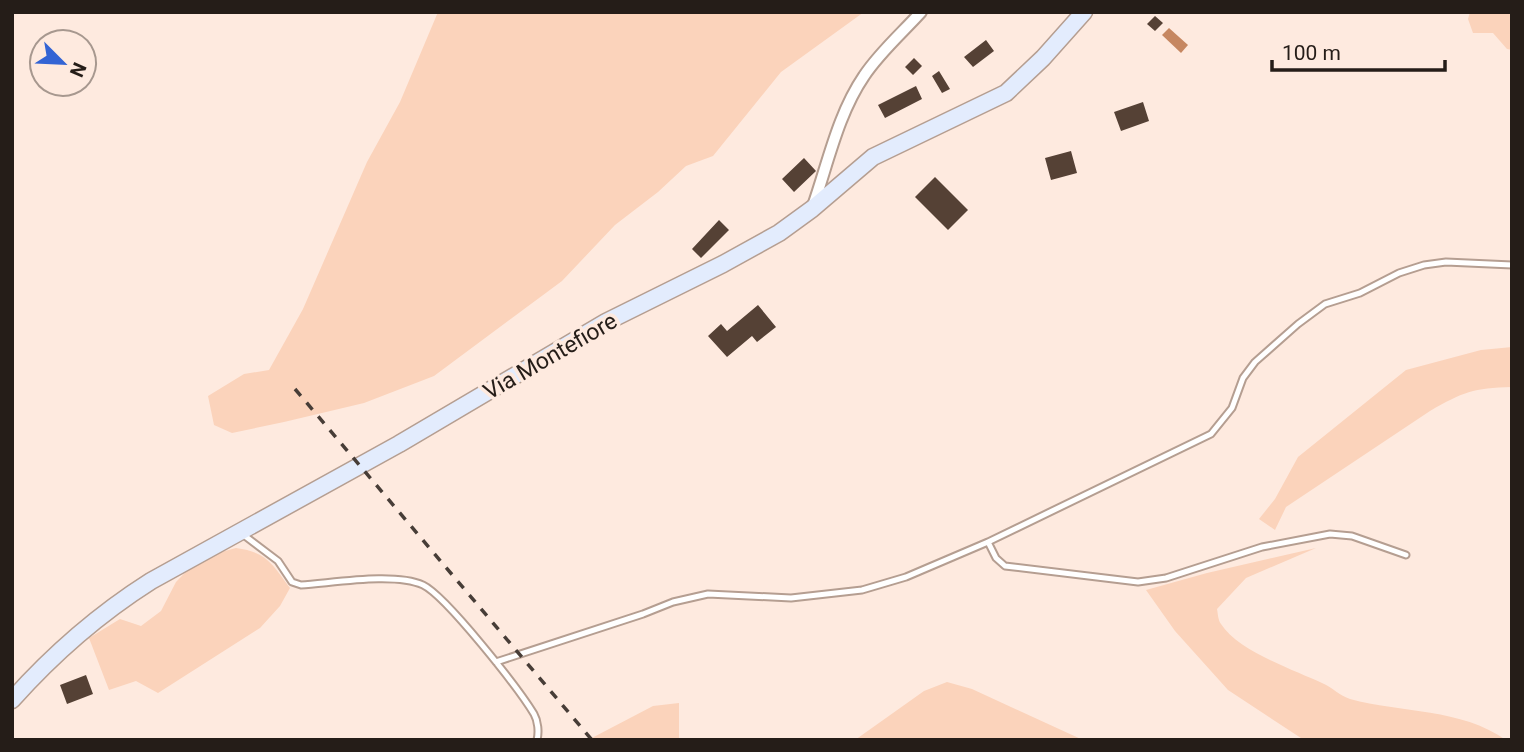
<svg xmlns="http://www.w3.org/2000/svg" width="1524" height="752" font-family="Roboto,sans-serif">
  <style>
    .green { fill: #fbd3bb }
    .water { fill: #c68761 }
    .building { fill: #554135 }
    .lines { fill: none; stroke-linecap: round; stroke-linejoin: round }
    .lane-casing { stroke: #b59e91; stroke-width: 9 }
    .street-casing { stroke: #b59e91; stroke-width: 14 }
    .secondary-casing { stroke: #b59e91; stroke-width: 19 }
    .lane { stroke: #fff; stroke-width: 5 }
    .street { stroke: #fff; stroke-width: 10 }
    .secondary { stroke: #e3ecfd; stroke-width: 16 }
    .rail { stroke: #473d37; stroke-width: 3.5; stroke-dasharray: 9 9; stroke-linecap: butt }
    .labels { text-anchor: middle; stroke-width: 7; stroke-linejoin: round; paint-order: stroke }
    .street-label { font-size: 23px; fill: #251d18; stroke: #feeadf }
  </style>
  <rect width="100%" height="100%" fill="#feeadf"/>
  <!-- green -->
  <path class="green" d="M438,12h426l-83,60 -68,84 -27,10 -28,26 -43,33 -53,56 -128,95 -70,27 -80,19 -52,11 -18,-8 -6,-29 36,-22 25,-4 34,-61 64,-147 33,-60z
    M1470,12h42v38l-5,-1 -14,-16h-20l-5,-14z
    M1512,347v40c-39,1 -49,5 -82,24l-144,96 -11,23 -16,-11 16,-20 23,-42 108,-87 75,-20z
    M236,548c31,4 36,16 54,40l-10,18 -20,22 -102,65 -22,-12 -27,9 -20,-52 31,-19 21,7 20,-15 15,-29 23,-24z
    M1316,548l-70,30 -29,31c1,5 1,11 4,15 17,27 73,46 101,59 10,4 18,13 28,16 51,14 111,9 156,41h-202l-76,-50 -53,-59 -29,-41 61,-17z
    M947,682l25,7 111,51h-228l69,-49z
    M679,703v37h-91l65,-34z"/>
  <!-- water -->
  <path class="water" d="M1169,28l19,17 -7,8 -19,-18z"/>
  <!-- building -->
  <path class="building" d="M1155,16l8,7 -8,8 -8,-7z
    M986,40l8,11 -21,16 -9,-10z
    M914,58l8,8 -9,9 -8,-8z
    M939,71l11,18 -8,4 -10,-17z
    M916,86l6,13 -37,19 -7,-13z
    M1143,102l6,19 -28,10 -7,-19z
    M1071,151l6,22 -26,7 -6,-22z
    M804,158l12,13 -22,21 -12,-13z
    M935,177l33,33 -20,20 -33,-33z
    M719,220l10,10 -28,28 -9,-9z
    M758,305l18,22 -19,15 -5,-6 -25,21 -19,-21 13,-12 6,7z
    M86,675l7,19 -26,10 -7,-19z"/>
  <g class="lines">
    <defs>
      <path id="lane" d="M241,533l37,28 14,21 9,3c32,-2 93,-13 122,0 23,11 96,104 111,129 4,7 5,18 3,26
        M988,542l8,16 9,8 133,16 28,-4 96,-31 68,-13 22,2 54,19
        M496,662l147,-48 30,-12 35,-8 83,4 71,-8 44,-13 82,-35 223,-108 21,-26 11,-30 12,-16 43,-38 27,-20 35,-11 39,-20 25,-8 22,-3 66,3"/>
      <path id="street" d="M813,206c15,-43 25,-92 51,-130 15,-23 38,-43 57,-64"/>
      <path id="secondary" d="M12,700c41,-46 87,-86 139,-119l248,-137 207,-122 117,-58 56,-31 33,-24 61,-52 133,-64 37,-35 41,-46"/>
    </defs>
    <!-- lane casing -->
    <use href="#lane" class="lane-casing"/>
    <!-- street casing -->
    <use href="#street" class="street-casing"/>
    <!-- secondary casing -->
    <use href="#secondary" class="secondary-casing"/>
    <!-- lane -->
    <use href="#lane" class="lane"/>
    <!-- street -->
    <use href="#street" class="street"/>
    <!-- secondary -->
    <use href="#secondary" class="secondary"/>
    <!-- rail -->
    <path class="rail" d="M295,389l297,351"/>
  </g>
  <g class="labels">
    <!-- street labels -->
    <g class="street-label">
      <text transform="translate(550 356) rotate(-30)" y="8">Via Montefiore</text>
    </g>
  </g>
  <!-- border -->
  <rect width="1524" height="752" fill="none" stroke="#251d18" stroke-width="28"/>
  <!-- north arrow -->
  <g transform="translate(63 63) rotate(114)"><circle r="33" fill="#feeadf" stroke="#a7988f" stroke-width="2"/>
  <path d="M0-5L12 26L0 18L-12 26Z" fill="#3364d4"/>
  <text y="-10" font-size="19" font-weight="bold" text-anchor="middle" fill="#251d18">N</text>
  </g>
  <!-- scale -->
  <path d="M1272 60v10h173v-10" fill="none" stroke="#251d18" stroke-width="3.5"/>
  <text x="1282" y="60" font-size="21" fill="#251d18" stroke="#feeadf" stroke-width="5" paint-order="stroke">100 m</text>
</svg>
